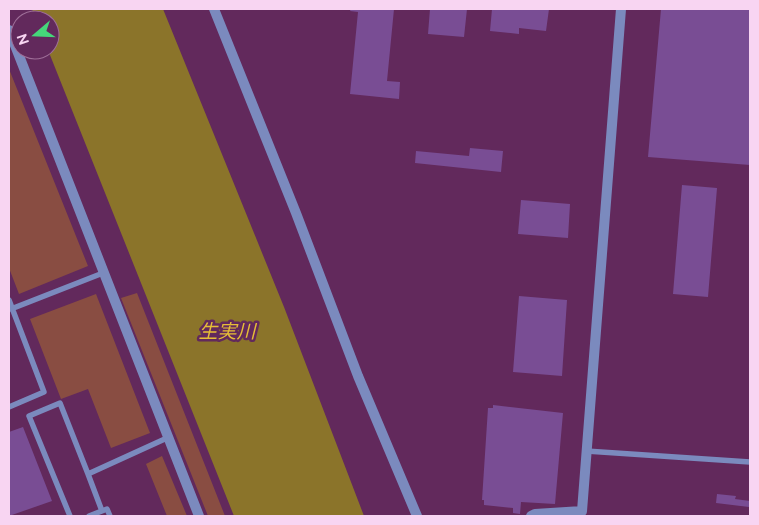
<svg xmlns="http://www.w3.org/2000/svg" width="759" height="525" font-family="Raleway,'Noto Sans JP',sans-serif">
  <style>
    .green { fill: #894d42 }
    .water { fill: #8b742a }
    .building { fill: #794d94 }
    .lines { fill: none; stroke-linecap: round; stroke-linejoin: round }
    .service { stroke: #7b8abe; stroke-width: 5.5 }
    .minor { stroke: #7b8abe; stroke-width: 10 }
    .tertiary { stroke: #7b8abe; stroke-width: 10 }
    .labels { text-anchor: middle; stroke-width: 5; stroke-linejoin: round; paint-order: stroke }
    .water-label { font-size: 19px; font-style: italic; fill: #e5bd37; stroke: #62295c }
  </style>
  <rect width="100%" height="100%" fill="#62295c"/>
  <!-- green -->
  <path class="green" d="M9,69l79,197 -69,28 -10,-26z
    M137,293l88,223h-17l-87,-218z
    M96,294l54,139 -39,15 -23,-59 -27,10 -31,-80z
    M162,456l25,60h-20l-21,-52z"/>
  <!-- water -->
  <path class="water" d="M32,9h131l121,298 80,209h-130l-186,-466h2v-30h-14z"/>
  <!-- building -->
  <path class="building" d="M351,9h43l-7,72 13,1 -1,17 -49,-5 8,-82 -8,-1z
    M430,9h37l-3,28 -36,-3z
    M492,9h57l-3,22 -27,-3v6l-29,-3z
    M661,9h89v156l-102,-8z
    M470,148l33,3 -2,21 -86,-9 1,-12 53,5z
    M682,185l35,3 -9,109 -35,-3z
    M521,200l49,4 -2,34 -50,-4z
    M519,296l48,4 -5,76 -49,-4z
    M493,405l70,8 -8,91 -34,-2 -1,12 -7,-1v-5l-29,-3v-5h-2l6,-92h5z
    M23,427l29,74 -43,15v-84z
    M717,494l19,2 -1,3 15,2 -1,6 -33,-4z"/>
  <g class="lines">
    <!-- service -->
    <path class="service" d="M9,300l35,92 -35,15
      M11,309l92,-36
      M586,451l164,11
      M102,511l-14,-37 79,-36
      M70,516l-41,-100 31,-13 28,71
      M89,516l18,-7 3,7"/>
    <!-- minor -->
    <path class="minor" d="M9,30l190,486"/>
    <!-- tertiary -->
    <path class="tertiary" d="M214,9l82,204 62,163 59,140
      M531,516l4,-2 47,-3 39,-502"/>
  </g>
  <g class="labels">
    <!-- water labels -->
    <g class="water-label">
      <text x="227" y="338">生実川</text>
    </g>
  </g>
  <!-- border -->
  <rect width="759" height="525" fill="none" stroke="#f8d5f2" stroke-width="20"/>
  <!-- north arrow -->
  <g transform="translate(35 35) rotate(251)"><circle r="24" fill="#62295c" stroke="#9e6e98"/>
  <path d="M0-4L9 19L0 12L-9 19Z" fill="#45d77a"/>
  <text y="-8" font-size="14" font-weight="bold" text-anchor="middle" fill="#f8d5f2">N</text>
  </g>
</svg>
